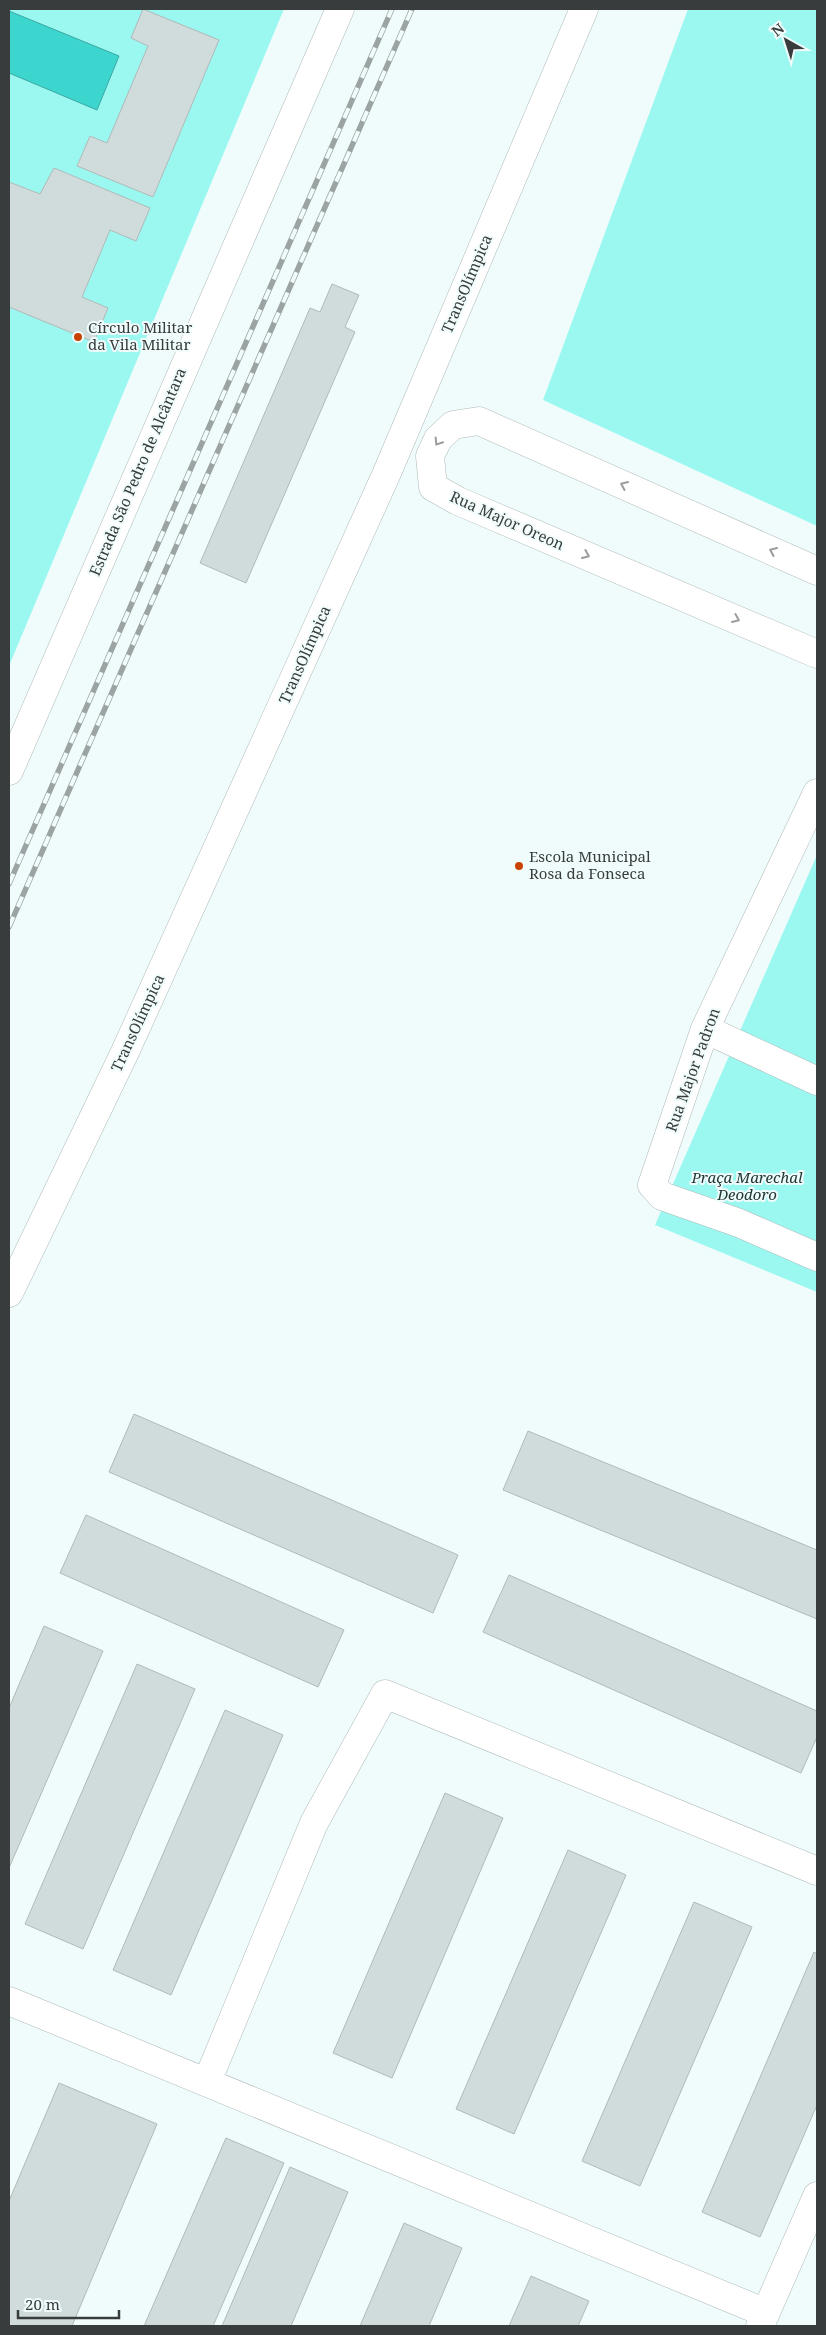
<svg xmlns="http://www.w3.org/2000/svg" width="826" height="2335" font-family="'Noto Serif',serif">
  <style>
    .green { fill: #9bf8f1 }
    .water { fill: #3cd6ce; stroke: #3ba8a2 }
    .building { fill: #d0dcdb; stroke: #afbab9 }
    .lines { fill: none; stroke-linecap: round; stroke-linejoin: round }
    .minor-casing { stroke: #afbab9; stroke-width: 29 }
    .minor { stroke: #fff; stroke-width: 28 }
    .rail-casing { stroke: #9ba3a3; stroke-width: 5.5 }
    .rail { stroke: #f0fcfb; stroke-width: 4; stroke-dasharray: 11; stroke-linecap: butt }
    .oneway { stroke: #9c9e9e }
    .poi-dot { fill: #c84300; stroke: #f0fcfb; stroke-width: 2 }
    .labels { text-anchor: middle; stroke-width: 4; stroke-linejoin: round; paint-order: stroke }
    .street-label { font-size: 15px; fill: #383c3c; stroke: #f0fcfb }
    .poi-label { font-size: 15px; fill: #383c3c; stroke: #f0fcfb; text-anchor: start }
    .park-label { font-size: 15px; font-style: italic; fill: #203937; stroke: #f0fcfb }
  </style>
  <rect width="100%" height="100%" fill="#f0fcfb"/>
  <!-- green -->
  <path class="green" d="M9,9h275l-275,657z
    M688,9h129v517l-274,-126z
    M817,855v437l-162,-67z"/>
  <!-- water -->
  <path class="water" d="M9,11l110,45 -22,54 -88,-37z"/>
  <!-- building -->
  <path class="building" d="M143,9l76,31 -66,157 -76,-31 13,-30 17,7 41,-97 -17,-8z
    M54,168l96,40 -14,33 -26,-11 -28,67 26,11 -14,34 -85,-35v-125l31,12z
    M332,284l27,11 -14,32 10,5 -109,251 -46,-20 110,-255 10,4z
    M134,1414l324,141 -25,58 -324,-141z
    M528,1431l289,119v69l-314,-129z
    M86,1515l258,115 -26,57 -258,-114z
    M509,1575l308,136v26l-16,36 -318,-141z
    M44,1626l59,25 -94,217v-160z
    M137,1664l58,25 -112,260 -58,-25z
    M225,1710l58,25 -112,260 -58,-25z
    M445,1793l58,25 -111,260 -59,-25z
    M568,1850l58,25 -112,259 -58,-25z
    M694,1902l58,25 -112,259 -58,-25z
    M814,1952l3,2v151l-57,132 -58,-25z
    M59,2083l98,41 -85,202h-63v-125z
    M226,2138l58,25 -71,163h-69z
    M290,2167l58,25 -57,134h-69z
    M404,2223l58,25 -33,78h-69z
    M531,2276l58,25 -11,25h-69z"/>
  <g class="lines">
    <defs>
      <path id="minor" d="M817,571l-338,-150 -26,4 -15,14 -8,17 3,31 25,14 359,153
        M9,771l331,-762
        M817,793l-112,236 -53,156 10,11 77,27 78,34
        M705,1029l112,52
        M9,1293l116,-241 261,-577 198,-466
        M9,2001l757,312
        M207,2082l107,-259 71,-129 432,177
        M760,2326l57,-130"/>
    </defs>
    <!-- minor casing -->
    <use href="#minor" class="minor-casing"/>
    <!-- minor -->
    <use href="#minor" class="minor"/>
    <defs>
      <path id="rail" d="M9,884l383,-875
        M9,927l403,-918"/>
    </defs>
    <!-- rail casing -->
    <use href="#rail" class="rail-casing"/>
    <!-- rail -->
    <use href="#rail" class="rail"/>
  </g>
  <!-- one-way arrows -->
  <defs><path id="oneway-chevron" d="M-2-3.5L2.5 0L-2 3.5" fill="none" stroke-width="1.6" stroke-linecap="round" stroke-linejoin="round" transform="scale(1.25)"/></defs>
  <g class="oneway">
    <use href="#oneway-chevron" transform="translate(438 442) rotate(123)"/>
    <use href="#oneway-chevron" transform="translate(624 485) rotate(-156)"/>
    <use href="#oneway-chevron" transform="translate(773 551) rotate(-156)"/>
    <use href="#oneway-chevron" transform="translate(586 555) rotate(23)"/>
    <use href="#oneway-chevron" transform="translate(736 619) rotate(23)"/>
  </g>
  <!-- markers -->
  <g class="poi-dot">
    <circle cx="78" cy="337" r="5"/>
    <circle cx="519" cy="866" r="5"/>
  </g>
  <g class="labels">
    <!-- street labels -->
    <g class="street-label">
      <text transform="translate(467 284) rotate(-67)" y="5">TransOlímpica</text>
      <text transform="translate(138 472) rotate(-67)" y="5">Estrada São Pedro de Alcântara</text>
      <text transform="translate(507 521) rotate(24)" y="5">Rua Major Oreon</text>
      <text transform="translate(305 655) rotate(-66)" y="5">TransOlímpica</text>
      <text transform="translate(138 1023) rotate(-65)" y="5">TransOlímpica</text>
      <text transform="translate(693 1070) rotate(-70)" y="5">Rua Major Padron</text>
    </g>
    <!-- poi labels -->
    <g class="poi-label">
      <text x="88" y="333">Círculo Militar<tspan x="88" dy="17">da Vila Militar</tspan></text>
      <text x="529" y="862">Escola Municipal<tspan x="529" dy="17">Rosa da Fonseca</tspan></text>
    </g>
    <!-- park labels -->
    <g class="park-label">
      <text x="747" y="1183">Praça Marechal<tspan x="747" dy="17">Deodoro</tspan></text>
    </g>
  </g>
  <!-- border -->
  <rect width="826" height="2335" fill="none" stroke="#383c3c" stroke-width="20"/>
  <!-- north arrow -->
  <g transform="translate(786 40) rotate(321)" stroke="#f0fcfb" stroke-width="4" paint-order="stroke">
  <path d="M0-4L9 19L0 12L-9 19Z" fill="#383c3c"/>
  <text y="-8" font-size="14" font-weight="bold" text-anchor="middle" fill="#383c3c">N</text>
  </g>
  <!-- scale -->
  <path d="M18 2310v8h101v-8" fill="none" stroke="#383c3c" stroke-width="2.5"/>
  <text x="25" y="2310" font-size="15" fill="#383c3c" stroke="#f0fcfb" stroke-width="4" paint-order="stroke">20 m</text>
</svg>
